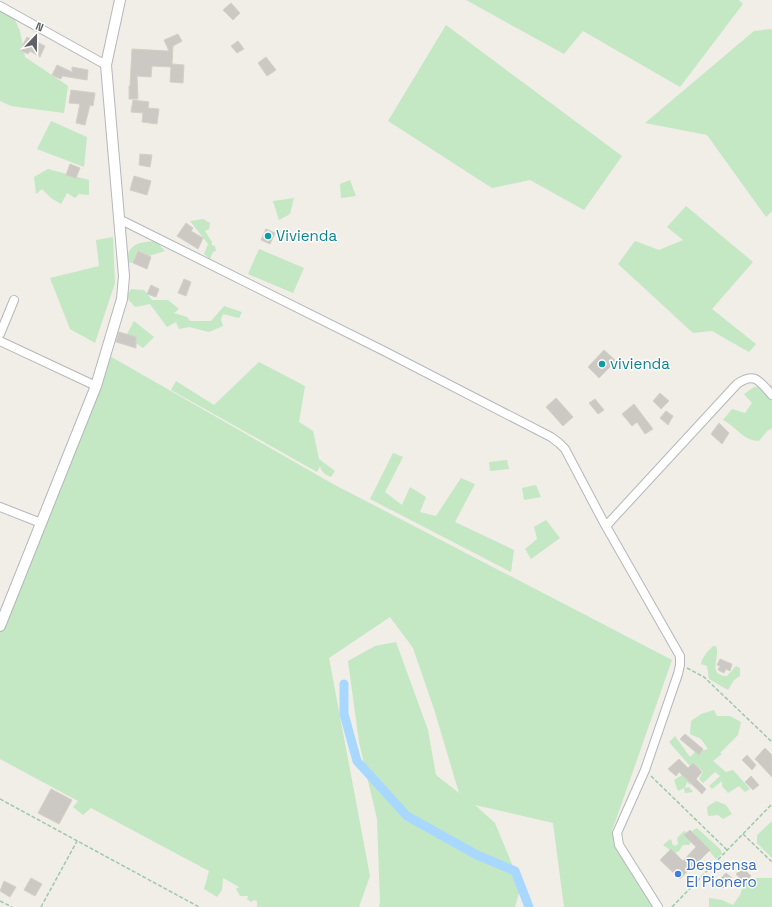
<svg xmlns="http://www.w3.org/2000/svg" width="772" height="907" font-family="'Space Grotesk',sans-serif">
  <style>
    .green { fill: #c4e7c4 }
    .lines { fill: none; stroke-linecap: round; stroke-linejoin: round }
    .canal { stroke: #a8d8ff; stroke-width: 9 }
    .building { fill: #ccc9c4; stroke: #d5d0c5 }
    .minor-casing { stroke: #b4b7bb; stroke-width: 10 }
    .tertiary-casing { stroke: #b4b7bb; stroke-width: 12 }
    .path { stroke: #9dc8aa; stroke-width: 1.5; stroke-dasharray: 4 2; stroke-linecap: butt }
    .minor { stroke: #fff; stroke-width: 8 }
    .tertiary { stroke: #fff; stroke-width: 10 }
    .culture-dot { fill: #0f9aa8; stroke: #fff; stroke-width: 1.5 }
    .shop-dot { fill: #3f7fe0; stroke: #fff; stroke-width: 1.5 }
    .labels { text-anchor: middle; stroke-width: 3; stroke-linejoin: round; paint-order: stroke }
    .culture-label { font-size: 15px; fill: #0d838f; stroke: #fff; text-anchor: start }
    .shop-label { font-size: 15px; fill: #366cbe; stroke: #fff; text-anchor: start }
  </style>
  <rect width="100%" height="100%" fill="#f0eee7"/>
  <!-- green -->
  <path class="green" d="M466,0h273l4,4 -63,83 -97,-56 -19,23z
    M0,3l9,4 11,24 5,26 43,29 -4,27 -53,-7 -11,-5z
    M446,25l176,131 -38,54 -54,-30 -38,8 -104,-67z
    M772,29v182l-6,6 -59,-82 -62,-12 109,-92z
    M51,121l36,16 -3,30 -47,-18z
    M48,169l41,11v15l-10,-1 -4,4 -8,-5 -6,11 -10,-6 -9,-9 -6,5 -2,-17z
    M350,180l6,16 -15,2 -1,-14z
    M294,198l-4,16 -11,6 -6,-19z
    M686,206l67,56 -41,47 44,35 -7,8 -37,-21 -19,2 -75,-69 17,-23 24,9 24,-10 -16,-13z
    M203,219l7,4 -1,6 -4,2 7,11v3l3,1 1,5 -3,1 -3,7 -6,-5 4,-10 -18,-23z
    M113,237l2,46 -20,60 -25,-14 -20,-51 49,-12 -3,-26z
    M156,241l9,10 -16,5 -11,-5 -5,12 -8,-1c6,-20 12,-19 31,-21z
    M259,249l45,19 -11,25 -45,-19z
    M131,289l13,1 8,10h16l11,9 -5,4 13,4 3,4h21l13,-15 18,6 -3,6 -16,-4 -2,5 2,7 -14,6 -20,-5 -10,2 -3,-7 -9,5 -17,-23 -15,3 -9,-10z
    M134,321l20,16 -11,11 -17,-12z
    M108,355l225,129 339,176 -60,171 44,76h-92l-11,-84 -78,-18 20,18 26,63 -6,21h-136l1,-5 -3,-83 -18,-77 -11,-81 27,-15 21,-4 32,88 8,45 23,18 -25,-84 -21,-61 -23,-31 -61,41 41,218 -11,31h-102v-6l-3,-1 -3,2 -4,-3 1,-3h-8l-4,-7 3,-2 -16,-9 -1,12 -5,7 -13,-8 5,-18 -118,-63 -8,7 -10,-8 5,-6 -78,-42v-140z
    M259,362l46,24 -6,36 14,9 6,28 16,12 -4,6c-5,-2 -10,-5 -11,-11l-3,6 -146,-82 5,-9 38,24z
    M772,385v43l-5,3 -8,10c-16,0 -23,-15 -36,-21l9,-11 13,4 7,-10 -8,-9 10,-7z
    M393,453l10,4 -18,35 17,13 8,-18 16,10 -6,15 16,4 25,-38 14,6 -20,38 59,28 -3,22 -141,-73z
    M507,460l2,9 -19,2 -1,-9z
    M536,485l5,12 -17,3 -2,-12z
    M546,520l14,18 -29,21 -6,-10 12,-10 -3,-12z
    M713,646h3c5,12 -10,29 11,30l9,-10 4,2v8l-6,4 -6,10 -19,-11 -2,-13 -6,-2c1,-7 7,-13 12,-18z
    M714,710l3,6h13l11,6 -3,13 -18,18 2,1 -9,7 13,11 7,-2 17,19 -5,3 -6,-6 -11,7 -6,-7v-5l-10,8 -3,-3 11,-10 -5,-4 -12,11 -4,-4 4,-7 -5,-6 4,6 -9,-9 -3,3 -21,-24 6,-6 15,21 5,-5 13,-3 -7,-10 -11,-5 1,-13 10,-7z
    M682,775l9,9 -1,1 -3,-3 -2,6 4,-1 4,5 -8,1 -1,-5 -6,3 -4,-11z
    M716,801l10,4 6,9 -9,5 -5,-4 -10,1 -1,-9z
    M772,821v37l-15,-15v-8z
    M697,828l24,22 1,4 -6,5 -24,-28z
    M684,831l2,1v5l5,5 -2,3h-6l-4,6 -4,2 -4,-4 -1,1 -7,-5 7,-6 2,2v3l3,2 3,-2 -1,-6z
    M756,878h16v29h-63v-9l13,2 11,5 7,-10 4,-12z"/>
  <g class="lines">
    <!-- canal -->
    <path class="canal" d="M344,684v30l13,47 50,55 70,39 38,16 14,36"/>
  </g>
  <!-- building -->
  <path class="building" d="M231,3l9,10 -7,7 -10,-10z
    M178,34l4,7 -9,5 -1,18 12,1 -1,18 -13,-1 1,-15 -19,-1 -1,11 -14,-1 1,23h-9v-13h1l2,-37 37,2 -5,-11z
    M27,37l18,9 -5,11 -10,-6 -2,3 -8,-4z
    M238,41l6,8 -7,4 -6,-7z
    M266,57l10,13 -9,6 -9,-13z
    M57,65l15,7v-5l16,3 -1,10 -25,-4 -1,3 -9,-4z
    M71,90l24,3 -2,13 -3,-1 -5,20 -9,-2 4,-19 -11,-1z
    M133,100l16,2 -1,6 11,1 -2,15 -15,-2 1,-9 -12,-1z
    M140,154l12,1 -2,12 -11,-2z
    M70,164l10,4 -4,10 -10,-3z
    M134,176l17,5 -4,14 -17,-5z
    M186,223l7,5 -2,3 12,7 -5,11 -21,-13z
    M266,229l9,4 -5,11 -9,-4z
    M138,251l13,6 -4,12 -14,-6z
    M184,279l7,3 -5,14 -8,-3z
    M151,285l8,4 -3,8 -9,-3z
    M119,332l17,5v11l-20,-6z
    M604,350l12,11 -17,17 -11,-11z
    M660,393l9,8 -8,8 -8,-8z
    M556,398l17,19 -10,9 -17,-19z
    M595,399l9,11 -6,4 -9,-11z
    M634,404l19,25 -8,5 -8,-12 -5,4 -10,-12z
    M666,411l7,5 -5,9 -8,-7z
    M719,423l10,10 -7,11 -11,-10z
    M720,659l12,5 -2,7 -4,-2 -2,4 -6,-3 2,-4 -3,-1z
    M685,734l18,15 -4,6 -19,-16z
    M765,748l7,7v22l-17,-18z
    M747,755l9,10 -4,5 -10,-10z
    M679,759l9,9 5,-5 9,9 -6,7 10,10 -4,5 -23,-22 -3,4 -8,-7z
    M751,776l8,9 -6,5 -8,-8z
    M51,789l21,11 -13,24 -21,-11z
    M690,830l20,20 -12,12 -1,-1 -17,18 -20,-19 11,-11 12,12 11,-12 2,-2 -12,-12z
    M743,868l8,8 -7,7 -8,-9z
    M726,873l6,5 -9,10 -6,-6z
    M31,878l11,6 -7,12 -11,-6z
    M4,881l12,6 -6,10 -10,-6z"/>
  <g class="lines">
    <defs>
      <path id="minor" d="M0,6l106,59
        M119,219l265,132 167,86 8,6 6,6 38,72 77,135v9l-2,9 -33,96 -28,63 2,12 39,62
        M0,334l14,-34
        M0,341l96,45
        M0,507l41,16
        M606,526l131,-142c18,-13 23,-2 35,11"/>
      <path id="tertiary" d="M0,626l96,-240 26,-87 2,-23 -18,-211 14,-65"/>
    </defs>
    <!-- minor casing -->
    <use href="#minor" class="minor-casing"/>
    <!-- tertiary casing -->
    <use href="#tertiary" class="tertiary-casing"/>
    <!-- path -->
    <path class="path" d="M687,668l17,9 68,65
      M651,776l76,74
      M0,799l199,108
      M743,834l29,28
      M0,901l12,6
      M41,907l36,-66
      M672,907l100,-103"/>
    <!-- minor -->
    <use href="#minor" class="minor"/>
    <!-- tertiary -->
    <use href="#tertiary" class="tertiary"/>
  </g>
  <!-- markers -->
  <g class="culture-dot">
    <circle cx="268" cy="236" r="4"/>
    <circle cx="602" cy="364" r="4"/>
  </g>
  <circle class="shop-dot" cx="678" cy="874" r="4"/>
  <g class="labels">
    <!-- culture labels -->
    <g class="culture-label">
      <text x="276" y="241">Vivienda</text>
      <text x="610" y="369">vivienda</text>
    </g>
    <!-- shop labels -->
    <g class="shop-label">
      <text x="686" y="870">Despensa<tspan x="686" dy="17">El Pionero</tspan></text>
    </g>
  </g>
  <!-- north arrow -->
  <g transform="translate(36 36) rotate(22)" stroke="#ffffff" stroke-width="3" paint-order="stroke">
  <path d="M0-3L7 15L0 10L-7 15Z" fill="#5e6267"/>
  <text y="-6" font-size="11" font-weight="bold" text-anchor="middle" fill="#5e6267">N</text>
  </g>
</svg>
